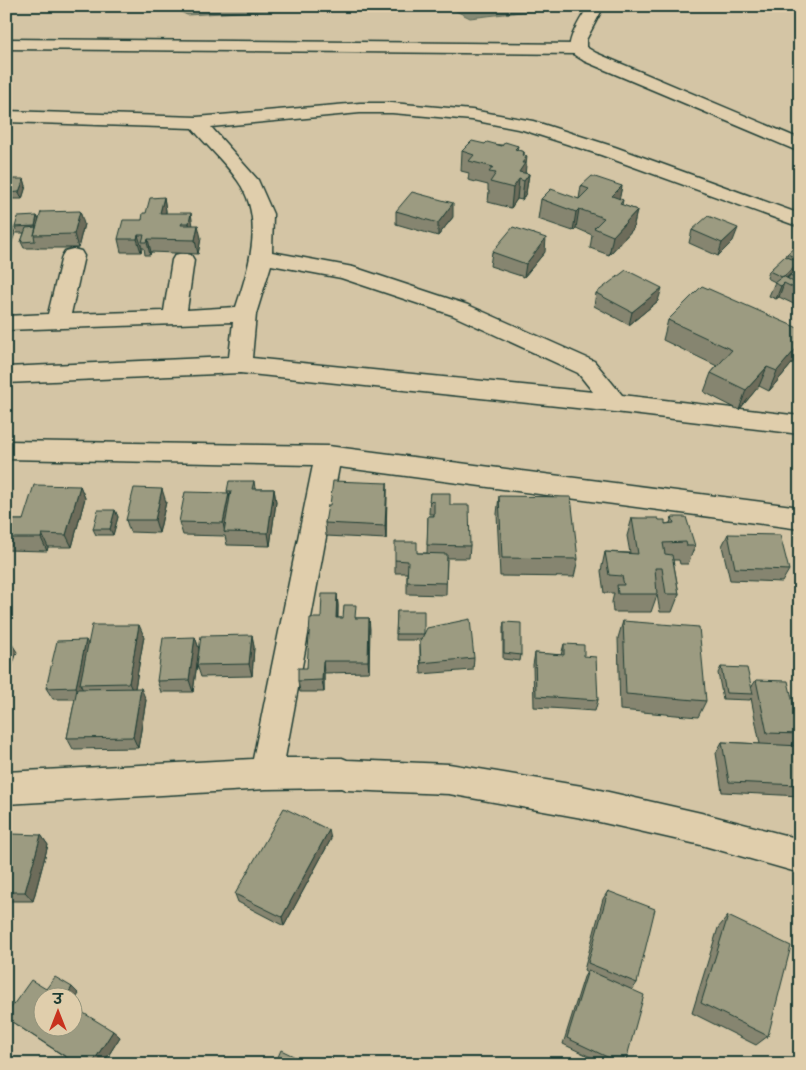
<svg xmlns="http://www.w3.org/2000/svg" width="806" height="1070" font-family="'Shantell Sans','Playpen Sans Deva',sans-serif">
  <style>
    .water { fill: #878b75; stroke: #5d6c5b }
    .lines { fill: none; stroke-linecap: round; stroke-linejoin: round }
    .minor-casing { stroke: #1f3d34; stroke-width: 3 }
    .tertiary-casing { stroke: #1f3d34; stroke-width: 3 }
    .secondary-casing { stroke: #1f3d34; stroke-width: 3 }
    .minor { fill: #e0ceac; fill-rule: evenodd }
    .tertiary { fill: #e0ceac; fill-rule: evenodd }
    .secondary { fill: #e0ceac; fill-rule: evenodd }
    .wall { fill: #86856f; stroke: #1f3d34 }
    .shaded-wall { fill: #6d6c5a; stroke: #1f3d34 }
    .building { fill: #9c9b81; stroke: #1f3d34 }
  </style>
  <rect width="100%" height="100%" fill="#d4c5a5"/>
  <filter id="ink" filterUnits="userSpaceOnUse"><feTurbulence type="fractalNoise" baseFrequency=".02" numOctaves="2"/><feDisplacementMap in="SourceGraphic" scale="10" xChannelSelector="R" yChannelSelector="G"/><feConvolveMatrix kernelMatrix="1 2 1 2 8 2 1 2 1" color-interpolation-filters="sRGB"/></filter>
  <g filter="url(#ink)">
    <!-- water -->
    <path class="water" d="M169,6h176l-158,9z
      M446,6h108l1,2 -85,10z"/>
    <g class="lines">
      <defs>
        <path id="minor" d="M360,103h32l80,7 61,11 82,26 185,67v13l-199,-72 -78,-25 -51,-10 -80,-7h-32l-149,14 47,53 15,34 -1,38 81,15 115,38 126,56 28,34 178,21v18l-185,-22 -375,-39 -234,10v-16l223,-10 4,-35 -227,8v-14l42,-2 14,-58 3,-5 8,-2 8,2 3,5 -13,58 93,-3 8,-51 3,-5 8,-2 8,2 3,5 -7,50 49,-3c13,-40 29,-88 2,-126 -13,-19 -31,-35 -46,-53l-186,-6v-11l191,6zM271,265l70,13 111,37 126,58 15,19 -341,-34 4,-44z
          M6,441l322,5 472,61v22l-461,-62 -54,291h57l5,2 102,4 133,22 119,27 99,26v34l-99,-28 -119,-27 -133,-24 -103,-4 -5,-2 -75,1 -260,15v-32l247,-13 60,-294 -307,-6z"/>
        <path id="tertiary" d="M6,39l572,5 6,1 2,4 -2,4 -6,1 -572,-5z"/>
        <path id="secondary" d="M588,6h16l-18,34v7l10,6 204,86v13l-216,-91c-4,-3 -11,-6 -13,-10 -6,-10 12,-35 17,-45z"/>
      </defs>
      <!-- minor casing -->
      <use href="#minor" class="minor-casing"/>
      <!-- tertiary casing -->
      <use href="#tertiary" class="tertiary-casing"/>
      <!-- secondary casing -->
      <use href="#secondary" class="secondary-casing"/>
      <!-- minor -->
      <use href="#minor" class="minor"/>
      <!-- tertiary -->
      <use href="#tertiary" class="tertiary"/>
      <!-- secondary -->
      <use href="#secondary" class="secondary"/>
    </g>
    <!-- wall -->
    <path class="wall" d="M485,144l33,2 -1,4 7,2 1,21 4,1 -3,19 -4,7 -5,-1 -6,9 -23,-6 1,-11h-1v-6l-20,-5 1,-7 -8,-2 1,-20z
      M24,179l2,7 -4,13h-11l-2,-6z
      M581,186h41l-3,13 4,1 -1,5 15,5 -4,19 -24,26 -19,-7 2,-13 -16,-7 -3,3 -35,-12 3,-20h38z
      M164,197l2,14v2l27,12 8,13 -3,16 -47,-2 -1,3h-5l-1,-7h-2l-1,4h-20l-3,-13 24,-19 4,-7z
      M396,211l57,6 -15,19 -42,-12z
      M37,216l2,4 45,4 -6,24h-40v-1v1h-14l-3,-6 3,-9h-7l-2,-6z
      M692,230l41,11 -15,15 -29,-13z
      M800,246v20l-1,1 -2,-1 -1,3 -9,9 1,1 2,-4 10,-7v39l-21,-10 -3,2 -7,-3 6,-14 -8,-4 2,-7 17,-15 1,-2z
      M492,252h53l-21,25 -34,-11z
      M596,293l62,8 -29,24 -35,-19z
      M668,320l132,9v25l-31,37 -10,-5 -20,24 -35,-18 7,-19 6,-7 -54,-26z
      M254,481l1,8h19l2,13 -6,44 -43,-1 -2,-9 -42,-1 -4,-13 49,-29 -1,-2z
      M387,483l-1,56 -60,-3 -1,-13 5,-18z
      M80,486l5,12 -13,49h-24l-1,4 -41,-1v-30h17z
      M430,493l20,12 20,41 -1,12h-22l-1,37 -39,-1v-21h-12v-13l22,-7h10l1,-37h6v-2h-5z
      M499,496l79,63 -4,18 -74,-1 -3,-62z
      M166,502l-7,31 -29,-1 -4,-12z
      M115,510l3,7 -5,18h-17l-3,-6z
      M672,517l23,29 -7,18h-8l-1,-4h-6l6,34 -7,18h-12l-3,-17 -6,17h-38l-1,-10 2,-9h-10l-3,-22 4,-19 25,1 -3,-17 5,-18 27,2 6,4 5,-1z
      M728,534l61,36 -7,12 -52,-2 -8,-34z
      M337,594l1,12v12h31v54l-45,1v19h-24l-2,-11 9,-13 14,-50z
      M397,611l27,22 50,25 -1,12 -52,4 -1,-21v-11l1,-2h-25z
      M623,621l83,80 -8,16 -78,-7 -2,-72z
      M504,622l17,33 -1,6 -17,-2v-31z
      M252,635l2,12 -2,29 -51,1 -4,-12z
      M144,636l-9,52 11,12 -8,48 -65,1 -6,-11 8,-39h-22l-7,-11 42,-44z
      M195,637l4,12 -6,43h-32l-4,-11z
      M564,644l20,12 14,44 -3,11 -61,-4 -1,-42 2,-12 26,2z
      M721,667l30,21 5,-8 44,54 -8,11 8,1v50l-78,-4 -6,-39 6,-11 38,2 -9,-46 -1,2 -27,-1 -5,-26z
      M41,835l7,10 -15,56h-27v-57h3z
      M331,839l-47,87 -46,-24 -3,-8z
      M608,891l29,92 -5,7 -7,74h-20l-42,-20 21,-67 3,-5 -3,-2 19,-71z
      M728,916l40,120 -12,9 -64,-32 26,-85z
      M72,987l7,7 -37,4 71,33 7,6 -17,27h-27l-70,-46 40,-29z"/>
    <!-- shaded-wall -->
    <path class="shaded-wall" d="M524,152l-1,9 4,-5 -2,19 -6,4 -2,20 -6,9 2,-20 9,-33z
      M529,174l-3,19 -4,7 2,-19z
      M24,179l2,7 -4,13 -3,-7z
      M622,186l-4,20 -6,-10z
      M164,197l2,14 -3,15 -3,-13z
      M453,203v14l-15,19v-13z
      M579,209l-3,19 -3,3 3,-19z
      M637,210l-4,19 -24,26 4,-19z
      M80,211l4,13 -6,24 -4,-14z
      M191,213l2,13 -2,11 -2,-14z
      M37,216l3,7 -3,10 -2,-7z
      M10,220l5,13 -7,21 -2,-5v-18z
      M198,225l3,13 -3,16 -3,-14z
      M738,228l-5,13 -15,15 4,-13z
      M138,235l4,13 -1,4 -4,-13z
      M546,238l-1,14 -21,25 2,-13z
      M148,239l3,13 -1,3 -3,-13z
      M799,262l-3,7 -16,15 3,-7z
      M784,283l-5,14 -3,2 5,-13z
      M662,288l-4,13 -29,24 3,-13z
      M800,344v10l-31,37 8,-20z
      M767,367l-8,19 -20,24 7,-20z
      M387,483v13l-1,43 -1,-13z
      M80,486l5,12 -13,49 -6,-12z
      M162,489l4,13 -7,31 -4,-13z
      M274,489l2,13 -6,44 -2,-13z
      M229,493l2,13 -6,27 -2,-10z
      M115,510l3,7 -5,18 -3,-6z
      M42,534l6,13 -1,4 -6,-13z
      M337,594l1,12 -1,24 -1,-12z
      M369,618l1,11 -1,43 -1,-11z
      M139,625l5,11 -10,58 -5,-11z
      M252,635l2,12 -2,29 -3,-12z
      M195,637l4,12 -6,43 -4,-12z
      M86,640l6,12 -12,32 4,8 -2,7 -6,-12z
      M10,641l7,11 -11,33v-34z
      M323,661l1,12v19l-2,-12z
      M141,688l5,12 -8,48 -5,-11z
      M329,830l2,9 -47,87 -2,-9z
      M41,835l7,10 -15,56 -8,-9z
      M72,987l7,7 -7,10v-6h-7z
      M113,1031l7,6 -17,27h-11z"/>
    <!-- building -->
    <path class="building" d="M472,141l13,3 2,-2 15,4 3,-4 13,4 -3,3 9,3 -2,3 5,1 -5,7h3l-6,9 10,2 -5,7 -5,-2 -6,9 -23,-6 6,-9 -7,-1 4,-5 -24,-6 5,-6 -12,-4z
      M592,176l30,10 -10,10 11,4 -3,4 17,6 -24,26 -19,-8 10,-10 -25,-9 -3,3 -35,-13 10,-10 28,10 10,-10 -8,-3z
      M13,179h11l-5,13 -10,1z
      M412,192l41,11 -15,20 -42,-12z
      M164,197l-4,16h31l-2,10h-7l-1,2h17l-3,15 -47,-1 -1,3h-5l2,-7h-6l-1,4h-19l5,-19h19l1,-7h3l4,-15z
      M80,211l-6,23 -40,1 7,-23z
      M37,216l-2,10 -20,1 3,-10z
      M708,216l30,12 -16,15 -30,-13z
      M6,220h4l-4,11z
      M36,227l-2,8 1,6 -14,1 5,-14z
      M513,227l33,11 -20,26 -34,-12z
      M797,245l3,1v13l-13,-5z
      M785,256l14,6 -15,14h-1l-1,1 -13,-6z
      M799,267l1,1v12l-10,-5z
      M626,270l36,18 -30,24 -36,-19z
      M783,276l14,8 3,-3v10l-16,-8 -3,3 -7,-3z
      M702,286l98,43v15l-23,27 -10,-4 -21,23 -35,-17 21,-23 -64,-30z
      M229,481h25l-2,8h22l-6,44 -44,-1 7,-41h-4z
      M333,481l54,2 -2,43 -60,-3 3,-18h2z
      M34,485l46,1 -14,49 -24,-1 -1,4h-35v-18h17z
      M134,488l28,1 -7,31h-29z
      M185,492l44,1 -6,30 -44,-1z
      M430,493h20v12h19l1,41 -43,-1 1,-29h6v-14l-5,-1z
      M499,496l72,1 7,62 -76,-1z
      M98,510h17l-5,19h-17z
      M672,517h14l9,29h-8l-1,-4 -23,1 2,11 7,1 7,39h-13l-4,-26h-7l2,26h-39l-1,-9h7l-2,-9 -13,-1 -4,-23 33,2 -6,-36h26l1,2h6v4l9,-1z
      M728,534l52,1 9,35 -54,-2z
      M395,542h22v11l30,1 -1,29 -39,-1 1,-21 -13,-1z
      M322,594h15l-1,24h7l1,-13h12l-1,13h14l-1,43h-45l-1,19 -24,1v-13h9l3,-50h11z
      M397,611h27v23h-28z
      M470,619l4,39 -53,5 -1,-21 7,-14z
      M623,621l76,6 7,74 -80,-7z
      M504,622l17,1v32l-17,-2z
      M92,625h47l-10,58 -49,1z
      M252,635l-3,29 -52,1 4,-29z
      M195,637l-6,43 -32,1 6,-43z
      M86,640l-10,47 -30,1 11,-47z
      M6,641h4l-4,10z
      M564,644l20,1v11l12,1 2,43 -62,-4 -1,-43 29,2z
      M721,667l26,1 6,26 -27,-1z
      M756,680l32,1 12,53 -33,-1z
      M141,688l-8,49 -66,1 10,-49z
      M722,742l78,4v39l-71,-3z
      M284,808l45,22 -47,87 -47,-23z
      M12,834l29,1 -16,57h-19v-48h3z
      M608,891l47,18 -18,74 -49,-20z
      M728,916l63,30 -23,90 -67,-33z
      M588,970l56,25 -19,69h-3l-55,-26z
      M55,977l17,10 -7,11h-23v30h30v-22l41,25 -21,33h-15l-71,-46v-3l25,-35 15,9z
      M281,1050l29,14h-35z"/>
  </g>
  <!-- margin -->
  <rect width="806" height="1070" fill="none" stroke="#e0ceac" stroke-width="25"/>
  <rect x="12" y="12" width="781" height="1045" fill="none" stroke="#1f3d34" stroke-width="2" filter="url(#ink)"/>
  <!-- north arrow -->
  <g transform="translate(58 1012)"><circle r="24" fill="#e0ceac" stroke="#93947c"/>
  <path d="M0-4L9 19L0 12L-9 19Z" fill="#c8321e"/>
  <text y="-8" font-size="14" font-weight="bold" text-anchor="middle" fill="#1f3d34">उ</text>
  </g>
</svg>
